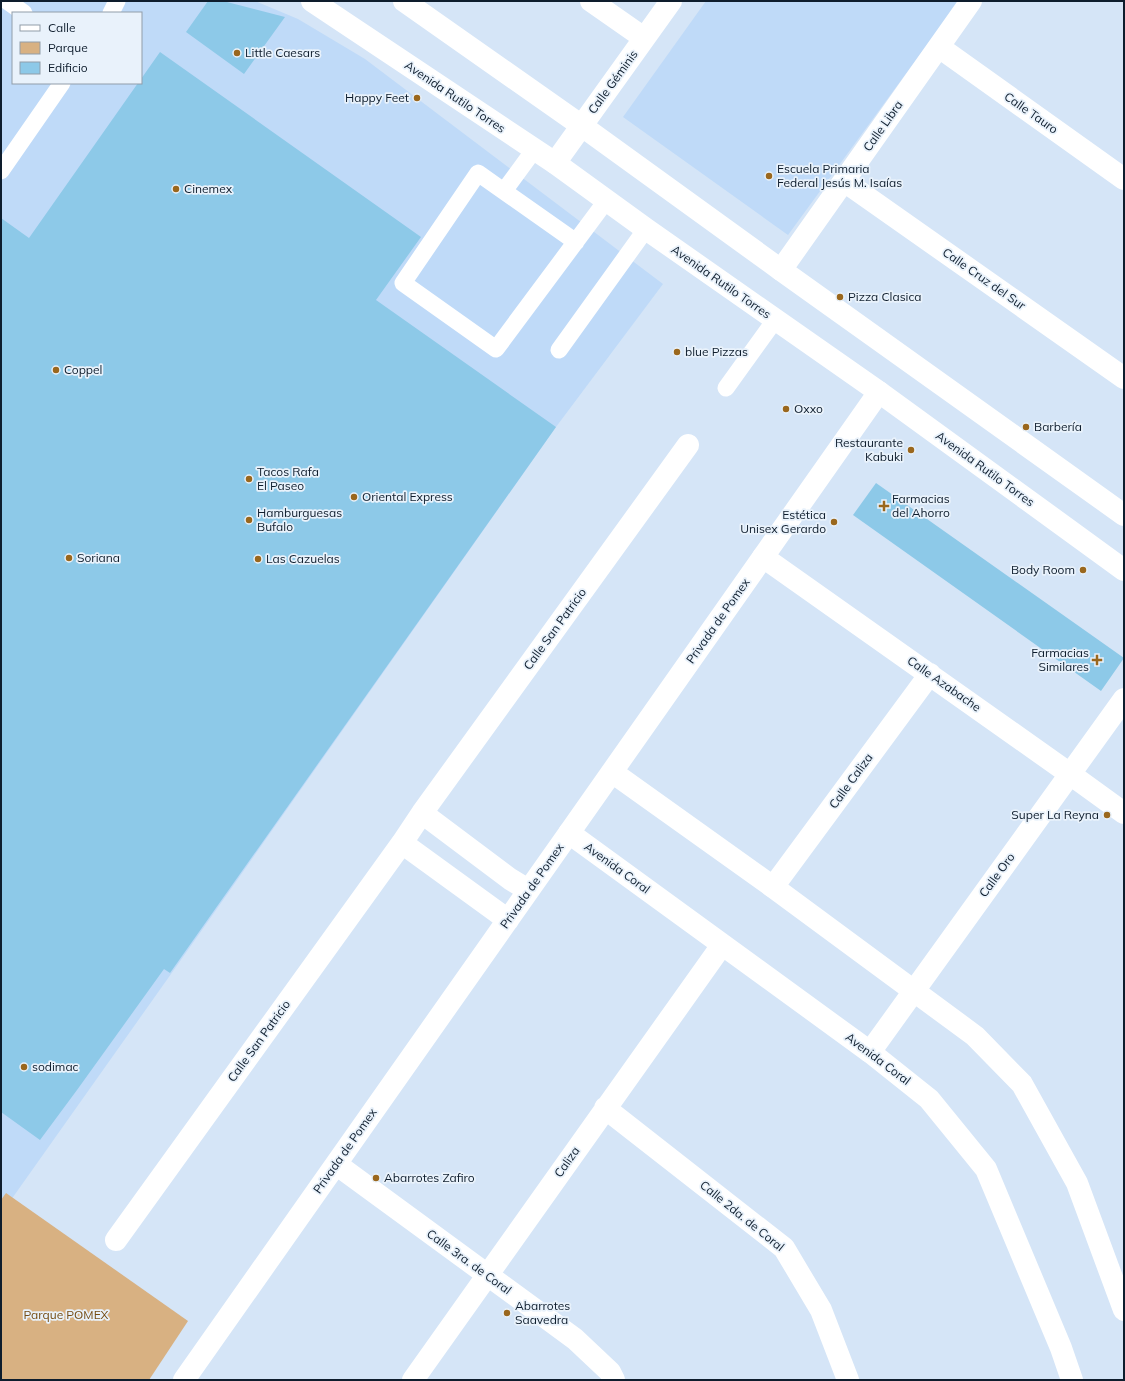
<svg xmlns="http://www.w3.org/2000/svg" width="1125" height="1381" font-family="Mulish,sans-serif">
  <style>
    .built { fill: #bfdaf8; fill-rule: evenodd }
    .green { fill: #d8b182 }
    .building { fill: #8dc9e8 }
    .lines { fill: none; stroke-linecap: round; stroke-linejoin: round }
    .service { stroke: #fff; stroke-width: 17 }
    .minor { stroke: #fff; stroke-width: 22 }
    .tertiary { stroke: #fff; stroke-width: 22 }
    .secondary { stroke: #fff; stroke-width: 22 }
    .poi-dot { fill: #9a671d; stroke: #e9f2fb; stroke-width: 1.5 }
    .labels { text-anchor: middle; stroke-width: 3.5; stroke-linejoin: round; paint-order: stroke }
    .poi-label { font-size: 12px; fill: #0e1d2d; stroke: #e9f2fb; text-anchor: start }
    .street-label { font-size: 12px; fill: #0e1d2d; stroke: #e9f2fb }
    .park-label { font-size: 12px; fill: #754c13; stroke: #e9f2fb }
  </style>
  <rect width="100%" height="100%" fill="#d5e5f7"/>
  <!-- built -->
  <path class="built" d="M1,1h254l43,18 67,40 298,225 -107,143 -385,547 -170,240zM13,13h128v70h-128z
    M706,1h253l-171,234 -165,-118z"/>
  <!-- green -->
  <path class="green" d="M6,1193l182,128 -39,59h-148v-180z"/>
  <!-- building -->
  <path class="building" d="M208,1h15l62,16 -41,57 -58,-42z
    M160,52l261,185 -45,63 180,127 -386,546 -6,-4 -87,121 -37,50 -39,-28v-894l28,20 109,-155h3v-4z
    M876,483l248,175 -23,33 -248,-176z"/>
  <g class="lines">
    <!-- service -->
    <path class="service" d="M7,1l17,12
      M111,13l6,-12
      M1,171l61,-88
      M504,191l30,-41
      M576,242l-98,-69 -75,110 93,66 110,-148
      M559,350l87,-121
      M726,388l49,-68"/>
    <!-- minor -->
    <path class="minor" d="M591,1l53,37
      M939,47l185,132
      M555,163l116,-162
      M844,181l280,197
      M781,270l190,-269
      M763,557l307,217 54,39
      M422,813l88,66 18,11
      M402,843l106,77
      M773,887l157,-213
      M870,1052l254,-353
      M605,1108l179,140 37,62 27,70
      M336,1164l239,175 35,33 4,8
      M116,1240l286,-397 20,-30 266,-368
      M184,1380l385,-547
      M413,1380l309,-435"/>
    <!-- tertiary -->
    <path class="tertiary" d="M879,392l-310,441 301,219 59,47 57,70 75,179 11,32
      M612,772l161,115 202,149 47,48 55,99 47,127"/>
    <!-- secondary -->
    <path class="secondary" d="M312,1l243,162 91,66 233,163 245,178
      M404,1l178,125 199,144 343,245"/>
  </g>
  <!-- markers -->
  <g class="poi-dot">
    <circle cx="237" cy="53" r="4"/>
    <circle cx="417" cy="98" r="4"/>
    <circle cx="769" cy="176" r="4"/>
    <circle cx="176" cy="189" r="4"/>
    <circle cx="840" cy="297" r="4"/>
    <circle cx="677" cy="352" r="4"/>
    <circle cx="56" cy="370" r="4"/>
    <circle cx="786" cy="409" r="4"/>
    <circle cx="1026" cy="427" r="4"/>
    <circle cx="911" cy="450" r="4"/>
    <circle cx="249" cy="479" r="4"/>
    <circle cx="354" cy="497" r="4"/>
    <path d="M882 500h4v4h4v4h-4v4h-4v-4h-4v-4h4z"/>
    <circle cx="249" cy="520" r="4"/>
    <circle cx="834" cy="522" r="4"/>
    <circle cx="69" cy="558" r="4"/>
    <circle cx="258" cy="559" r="4"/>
    <circle cx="1083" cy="570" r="4"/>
    <path d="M1095 654h4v4h4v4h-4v4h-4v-4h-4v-4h4z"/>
    <circle cx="1107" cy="815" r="4"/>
    <circle cx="24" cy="1067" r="4"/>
    <circle cx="376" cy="1178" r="4"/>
    <circle cx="507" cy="1313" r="4"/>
  </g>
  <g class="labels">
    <!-- poi labels -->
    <g class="poi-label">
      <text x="245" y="57">Little Caesars</text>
      <text x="409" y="102" text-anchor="end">Happy Feet</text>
      <text x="777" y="173">Escuela Primaria<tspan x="777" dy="14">Federal Jesús M. Isaías</tspan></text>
      <text x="184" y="193">Cinemex</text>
      <text x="848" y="301">Pizza Clasica</text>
      <text x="685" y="356">blue Pizzas</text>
      <text x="64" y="374">Coppel</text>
      <text x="794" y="413">Oxxo</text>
      <text x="1034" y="431">Barbería</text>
      <text x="903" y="447" text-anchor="end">Restaurante<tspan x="903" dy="14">Kabuki</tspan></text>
      <text x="257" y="476">Tacos Rafa<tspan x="257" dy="14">El Paseo</tspan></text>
      <text x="362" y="501">Oriental Express</text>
      <text x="892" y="503">Farmacias<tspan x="892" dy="14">del Ahorro</tspan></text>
      <text x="257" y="517">Hamburguesas<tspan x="257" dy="14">Bufalo</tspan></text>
      <text x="826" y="519" text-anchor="end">Estética<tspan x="826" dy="14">Unisex Gerardo</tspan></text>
      <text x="77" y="562">Soriana</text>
      <text x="266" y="563">Las Cazuelas</text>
      <text x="1075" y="574" text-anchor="end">Body Room</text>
      <text x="1089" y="657" text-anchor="end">Farmacias<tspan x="1089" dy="14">Similares</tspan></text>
      <text x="1099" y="819" text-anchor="end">Super La Reyna</text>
      <text x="32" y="1071">sodimac</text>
      <text x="384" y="1182">Abarrotes Zafiro</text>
      <text x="515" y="1310">Abarrotes<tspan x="515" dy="14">Saavedra</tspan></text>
    </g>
    <!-- street labels -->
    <g class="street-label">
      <text transform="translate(613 82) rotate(-54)" y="4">Calle Géminis</text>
      <text transform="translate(455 97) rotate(34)" y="4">Avenida Rutilo Torres</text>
      <text transform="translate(1031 113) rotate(35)" y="4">Calle Tauro</text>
      <text transform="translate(883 126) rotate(-55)" y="4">Calle Libra</text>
      <text transform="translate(984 279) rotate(35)" y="4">Calle Cruz del Sur</text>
      <text transform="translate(721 282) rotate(35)" y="4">Avenida Rutilo Torres</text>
      <text transform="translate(985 469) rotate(36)" y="4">Avenida Rutilo Torres</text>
      <text transform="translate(718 621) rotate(-55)" y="4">Privada de Pomex</text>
      <text transform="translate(555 629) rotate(-54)" y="4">Calle San Patricio</text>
      <text transform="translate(944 684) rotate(35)" y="4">Calle Azabache</text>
      <text transform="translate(851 781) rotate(-54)" y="4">Calle Caliza</text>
      <text transform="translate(617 868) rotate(36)" y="4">Avenida Coral</text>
      <text transform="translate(997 875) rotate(-54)" y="4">Calle Oro</text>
      <text transform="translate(532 886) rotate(-55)" y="4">Privada de Pomex</text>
      <text transform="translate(259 1041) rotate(-54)" y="4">Calle San Patricio</text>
      <text transform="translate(878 1059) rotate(37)" y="4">Avenida Coral</text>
      <text transform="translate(345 1151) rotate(-55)" y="4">Privada de Pomex</text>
      <text transform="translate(567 1162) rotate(-55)" y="4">Caliza</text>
      <text transform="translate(742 1216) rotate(39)" y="4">Calle 2da. de Coral</text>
      <text transform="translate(469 1262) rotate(36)" y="4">Calle 3ra. de Coral</text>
    </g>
    <!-- park labels -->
    <g class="park-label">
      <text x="66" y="1319">Parque POMEX</text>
    </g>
  </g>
  <!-- border -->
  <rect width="1125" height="1381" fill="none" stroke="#0e1d2d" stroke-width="4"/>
  <!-- legend -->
  <rect x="12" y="12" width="130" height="72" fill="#e9f2fb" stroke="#919da9"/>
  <rect x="20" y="25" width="20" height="6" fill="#ffffff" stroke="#919da9"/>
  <text x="48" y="32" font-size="12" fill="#0e1d2d">Calle</text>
  <rect x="20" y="42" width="20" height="12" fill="#d8b182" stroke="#919da9"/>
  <text x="48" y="52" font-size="12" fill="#0e1d2d">Parque</text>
  <rect x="20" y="62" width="20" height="12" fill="#8dc9e8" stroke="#919da9"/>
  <text x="48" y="72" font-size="12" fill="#0e1d2d">Edificio</text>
</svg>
